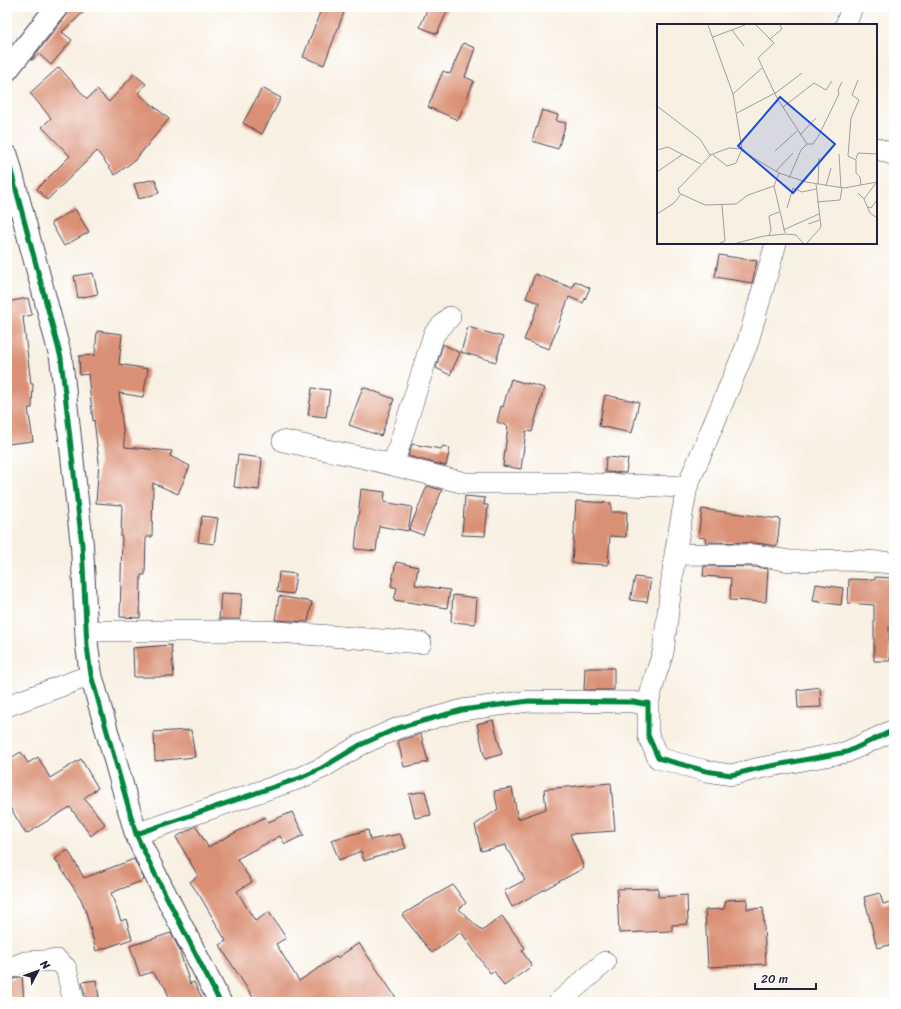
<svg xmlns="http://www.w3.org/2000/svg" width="901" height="1009" font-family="Sriracha,sans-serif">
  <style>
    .building { fill: #da9075 }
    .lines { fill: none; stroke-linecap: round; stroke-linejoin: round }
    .minor-casing { stroke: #424154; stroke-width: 22 }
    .tertiary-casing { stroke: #424154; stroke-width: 24 }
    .minor { stroke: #fff; stroke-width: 21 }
    .tertiary { stroke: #fff; stroke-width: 22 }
    .cycleway-casing { stroke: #fff; stroke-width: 8 }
    .cycleway { stroke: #00873e; stroke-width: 5 }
    .inset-road { fill: none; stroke: #a29e9f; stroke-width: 1 }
    .view { fill: #1d4ed8; fill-opacity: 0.15; stroke: #1d4ed8; stroke-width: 2 }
    .inset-edge { fill: none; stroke: #22223b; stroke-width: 2 }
  </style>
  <rect width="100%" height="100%" fill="#fff"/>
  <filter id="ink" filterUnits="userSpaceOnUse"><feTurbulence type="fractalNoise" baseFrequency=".025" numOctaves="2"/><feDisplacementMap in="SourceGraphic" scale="8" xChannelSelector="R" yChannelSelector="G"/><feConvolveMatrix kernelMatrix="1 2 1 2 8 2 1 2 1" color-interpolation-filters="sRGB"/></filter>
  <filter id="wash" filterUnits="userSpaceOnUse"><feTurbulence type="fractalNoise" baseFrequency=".012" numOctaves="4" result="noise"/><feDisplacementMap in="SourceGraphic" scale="16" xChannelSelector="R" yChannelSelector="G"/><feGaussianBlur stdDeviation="0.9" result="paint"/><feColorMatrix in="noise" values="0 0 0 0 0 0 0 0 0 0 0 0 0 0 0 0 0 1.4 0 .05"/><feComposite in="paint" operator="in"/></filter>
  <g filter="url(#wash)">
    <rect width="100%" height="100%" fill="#f8f0e2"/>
    <g id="blocks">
      <!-- building -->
      <path class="building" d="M69,7h20l-27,25 10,8 -21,25 -12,-11 -7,6h-1l36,-45z
        M322,7h24l-22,58 -21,-8z
        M428,7h21l-12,27 -17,-7z
        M463,43l12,5 -10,29 9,4 -16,39 -30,-13 15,-36 7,3z
        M59,67l28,32 10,-9 12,12 25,-28 12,10 -8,9 31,26 -34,41 -20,15 -18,-24 -50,49 -10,-11 33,-33 -28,-29 9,-9 -21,-25z
        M262,88l19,10 -19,36 -19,-11z
        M542,110l16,5 -2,6 10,2 -8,26 -26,-8z
        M155,179l4,14 -20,6 -5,-15z
        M75,209l14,23 -25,14 -13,-23z
        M719,255l38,6 -5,22 -37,-6z
        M93,273l5,21 -20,4 -4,-22z
        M535,274l37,14 3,-7 15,7 -7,15 -14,-6 -20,52 -25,-9 15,-37 -13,-5z
        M28,298l4,17 -9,2 8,67h2l-1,24h-4l5,33 -26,3v-43h2v-37h-2v-62z
        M468,327l35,10 -7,25 -35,-10z
        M97,331l25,3 -3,30 29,5 -5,28 -24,-4 6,54 47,4 -2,5 20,10 -12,28 -25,-11 -1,54h-6l-1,38h-4l-1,43 -20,-1 2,-80h-1l1,-32 -26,-2 3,-41 -5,-42 -1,1 -5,-47 -8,1 -1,-19 16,-1z
        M443,344l17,9 -10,22 -14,-7z
        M511,379l16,5v-1l17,5 -12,44 -6,-1 -5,38 -18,-3 5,-40 -11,-4 4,-16 2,1z
        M363,387l31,12 -13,37 -32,-11z
        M312,388l18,2 -4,27 -18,-2z
        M605,395l34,7 -7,31 -33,-7z
        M412,444l29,5 2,-3 7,2 -4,18 -38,-10z
        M238,455l24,3 -3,32 -25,-3z
        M606,457l22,2 -2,14 -21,-1z
        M427,486l15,4 -19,45 -14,-5z
        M361,489l24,3 -1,10 28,5 -4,24 -29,-5 -3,25 -21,-2z
        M465,496l20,2 -1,7h4l-3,31 -23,-1z
        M576,501l35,2v9h16l-1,25 -16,-1 -2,29 -36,-2z
        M702,509l78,10 -3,27 -21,-3 -51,-1 1,-4 -8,-1z
        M202,516l16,2 -4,26 -16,-2z
        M396,562l22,5 -3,18 35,5 -3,18 -53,-8 3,-12 -6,-2z
        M704,566l51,1 13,2 -2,33 -36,-2 1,-22 -28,-2z
        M279,572l17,2 -3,20 -16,-2z
        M635,577l16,2 -4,23 -17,-2z
        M875,577l19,1v49h-5l1,34h-16v-56l-26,-2 1,-24 26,1z
        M816,584l27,4 -2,17 -28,-4z
        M221,593l21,1 -2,25h-21z
        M453,595l24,3 -2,26 -24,-2z
        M279,596l33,6 -4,20 -33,-2z
        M171,645l3,32h-40l-1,-29z
        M585,668h29v22h-30z
        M820,687l1,20 -23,1 -1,-18z
        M493,720l9,34 -17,5 -8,-35z
        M191,730l4,27 -40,4 -1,-29z
        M421,734l7,28 -24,5 -6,-26z
        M21,752l7,11 10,-6 12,21 31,-19 17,29 -14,10 21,26 -14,12 -21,-29 -44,27 -19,-32v-42z
        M611,783l4,48 -45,3 14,34 -72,39 -8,-16 21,-11 -15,-28h-2l-2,-7 -25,6 -6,-26 23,-16 -4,-18 18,-3 6,31 28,-10 -2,-20z
        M425,791l6,24 -16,3 -6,-24z
        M292,812l12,23 -19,9 -5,-8 -43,23 15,23 -15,9 18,30 14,-9 17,26 -10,6 23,37 38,-25v2l22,-15 40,59h-143l-29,-45 -7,-12 6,-4 -26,-45 -10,-14 8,-6 -22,-39 20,-11 12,21 57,-30 3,5z
        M368,830l2,10 30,-6 6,14 -42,13 -3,-10 -22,9 -8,-20z
        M68,850l16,28 50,-19 10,21 -33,13 10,28 5,-2 6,20 -36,12 -10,-39 -5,-13 -26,-40z
        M453,885l13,18 -7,6 23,22 20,-15 23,32 -3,3 10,15 -28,20 -10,-15 -4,2 -29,-41 -29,21 -30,-38 24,-15z
        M658,888v9l29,-2 1,29 -16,1v6l-53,2 -2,-44z
        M880,893l3,11 11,-3v43l-17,4 -13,-51z
        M747,899v10l16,-1 3,56 -58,3 -3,-57 19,-1 2,-9z
        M171,933l8,16 11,35 4,-2 10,20h-33l-6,-15 -13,-15 -12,4 -10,-30z
        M22,976l2,26h-17v-21l4,-1z
        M96,980l3,17 -13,3 -4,-18z"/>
    </g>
  </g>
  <g filter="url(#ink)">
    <use href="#blocks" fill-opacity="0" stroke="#424154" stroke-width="1"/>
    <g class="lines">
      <defs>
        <path id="minor" d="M846,25l6,-18
          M876,148l18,7
          M283,441l82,17 100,25h101l121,4
          M393,465l41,-131 16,-17
          M675,554l81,1 34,6 58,-1 46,3
          M86,631h179l156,12
          M648,703l8,-29 7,-21 12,-99 12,-67 60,-142 29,-102
          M7,706l84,-31
          M136,834l164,-56 22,-10 38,-23 38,-17 64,-18 67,-9 104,1 11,2 4,-1v32l10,23 48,13 25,4 29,-7 87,-16 47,-22
          M7,969l18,-7 32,-2 9,8 8,34
          M559,1002l46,-40"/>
        <path id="tertiary" d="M7,70l50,-63
          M7,156l54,202 21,187 5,101 4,29 45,159 15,32 69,136"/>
      </defs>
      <!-- minor casing -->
      <use href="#minor" class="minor-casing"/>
      <!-- tertiary casing -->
      <use href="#tertiary" class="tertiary-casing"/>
      <!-- minor -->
      <use href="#minor" class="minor"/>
      <!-- tertiary -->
      <use href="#tertiary" class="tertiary"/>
      <defs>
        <path id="cycleway" d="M7,156l54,202 21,187 5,101 4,29 45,159 15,32 69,136
          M136,834l164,-56 22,-10 38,-23 38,-17 64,-18 67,-9 104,1 11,2 4,-1v32l10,23 48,13 25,4 29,-7 87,-16 47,-22"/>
      </defs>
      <!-- cycleway casing -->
      <use href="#cycleway" class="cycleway-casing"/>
      <!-- cycleway -->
      <use href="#cycleway" class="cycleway"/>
    </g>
  </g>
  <!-- overview -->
  <g transform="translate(657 24)">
    <rect width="220" height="220" fill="#f8f0e2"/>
    <path class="inset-road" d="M51,1l25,69 9,55 -6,14 -9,3 -14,-11M99,1l18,18 -16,15 19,40 30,46M75,6l12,16M56,13l32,-12M113,15l12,-10 -2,-4M201,56l-6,15 7,5 -8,18 -3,38 8,4v13l4,4 1,8M76,70l29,-26M0,82l43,33 10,16 19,-7 13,1M126,83l31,-24 12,7 6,-9M80,89l40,-21 25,-19M143,111l16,-17M0,126l11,-3 33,17M85,127l37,22 27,9 38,6 33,-6M118,127l22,-20M182,130l2,34M199,135l2,-6 19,1M119,147l17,-18M0,148l26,-18M132,154l12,-28 6,-6h6l6,-9 20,-41 -1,-4 4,-8M161,160l1,-26M117,162l11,47M169,162l5,-18M201,169l6,6 6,14 7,5M23,170l-2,-5 33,-34M207,175l12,-16M160,178l23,-2 2,-12M211,183l3,1 6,-8M130,184l6,-20 9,4 14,-3M0,190l17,-11 7,-9 24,11 31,-1 12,-9 26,-9 5,-13M151,200l12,-4M126,206l36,-16M112,211l2,-5 -2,-14 10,-4M63,219l5,-2 -3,-36M80,219l27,-7 22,-2 10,1 7,8M150,219l14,-16 -5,-43"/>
    <path class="view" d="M123,73l55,47 -42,49 -55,-47z"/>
    <rect width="220" height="220" class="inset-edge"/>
  </g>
  <!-- margin -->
  <rect width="901" height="1009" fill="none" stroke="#fff" stroke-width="24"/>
  <!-- north arrow -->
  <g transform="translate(38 971) rotate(49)" stroke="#ffffff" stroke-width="3" paint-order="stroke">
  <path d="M0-3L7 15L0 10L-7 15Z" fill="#22223b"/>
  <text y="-6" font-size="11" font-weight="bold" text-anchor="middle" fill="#22223b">N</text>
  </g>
  <!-- scale -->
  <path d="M755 983v6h61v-6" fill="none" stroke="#22223b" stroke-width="2"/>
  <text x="761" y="983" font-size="12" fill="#22223b" stroke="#ffffff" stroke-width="3" paint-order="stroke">20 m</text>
</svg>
